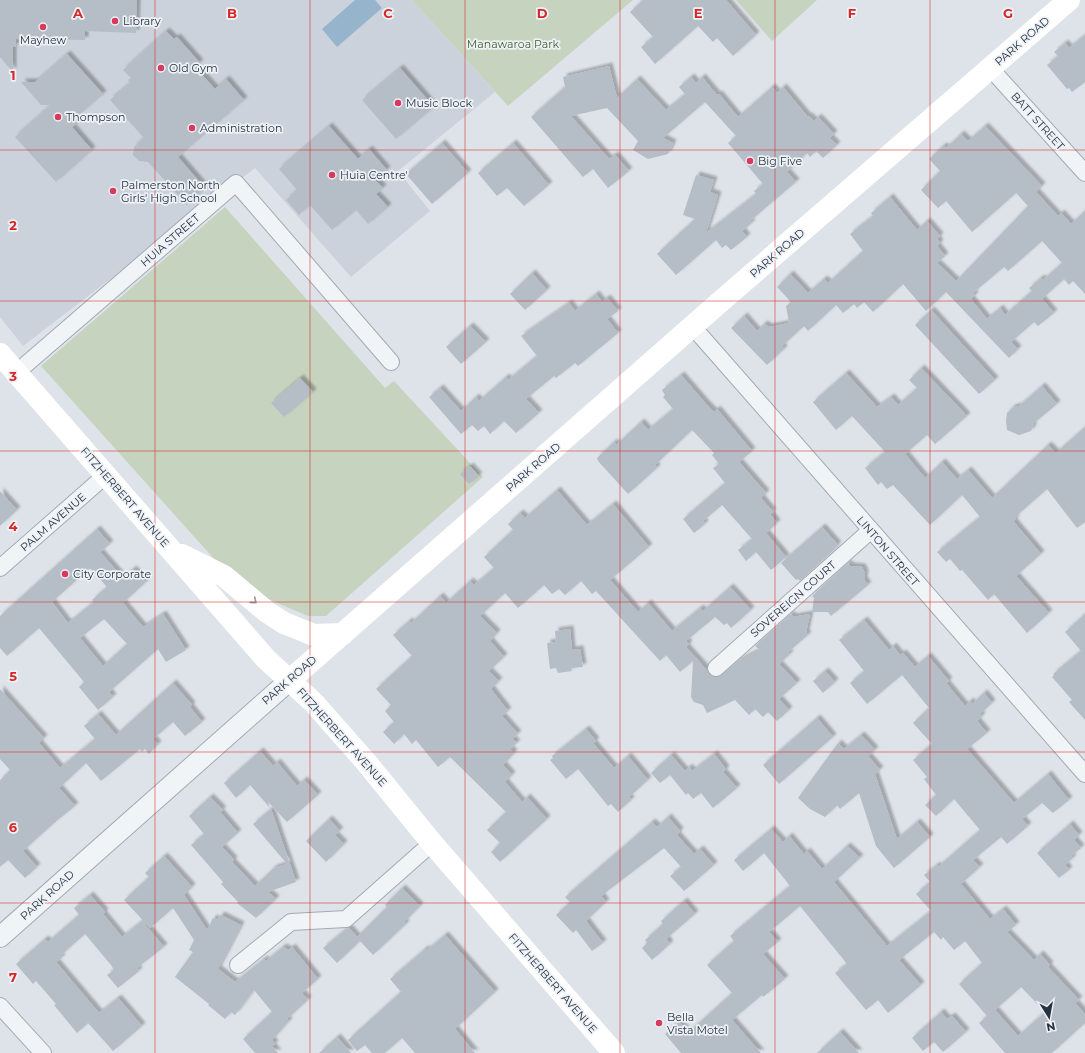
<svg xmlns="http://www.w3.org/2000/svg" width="1085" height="1053" font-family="Montserrat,sans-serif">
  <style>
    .built { fill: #ccd2db }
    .green { fill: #c5d3bf }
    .water { fill: #96b4cc }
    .building { fill: #b5bdc6; fill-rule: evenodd; filter: url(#shadow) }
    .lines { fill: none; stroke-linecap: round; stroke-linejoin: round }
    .minor-casing { stroke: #a3aab3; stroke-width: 18 }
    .tertiary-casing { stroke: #a3aab3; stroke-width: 22 }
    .minor { stroke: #f1f4f7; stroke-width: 16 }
    .tertiary { stroke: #f1f4f7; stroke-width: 20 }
    .secondary { stroke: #fff; stroke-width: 22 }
    .oneway { stroke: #9298a0 }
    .grid { fill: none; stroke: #d62828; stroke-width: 1; stroke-opacity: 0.55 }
    .poi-dot { fill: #d73a5e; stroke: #eef2f6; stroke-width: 1.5 }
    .labels { text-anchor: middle; stroke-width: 3.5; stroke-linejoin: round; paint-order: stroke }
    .poi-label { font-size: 11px; fill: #263241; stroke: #eef2f6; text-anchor: start }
    .street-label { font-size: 11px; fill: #263241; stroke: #eef2f6 }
    .park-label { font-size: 11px; fill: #3e5d33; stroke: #eef2f6 }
    .grid-label { font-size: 13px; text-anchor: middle; font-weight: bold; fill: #d62828; stroke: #eef2f6; stroke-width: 3.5; stroke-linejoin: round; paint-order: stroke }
  </style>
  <defs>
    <filter id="shadow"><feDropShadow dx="3.5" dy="-3.5" stdDeviation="1" flood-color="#0004"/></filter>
  </defs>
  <rect width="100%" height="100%" fill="#dee3e9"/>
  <!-- built -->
  <path class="built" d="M0,0h412l83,92 -97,79 32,40 -79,66 -96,-109 -232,178 -23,-29z"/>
  <!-- green -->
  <path class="green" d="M412,0h221l-125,106z
    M736,0h81l-45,41z
    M225,207l160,181 9,-7 89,96 -157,139h-18l-47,-20 -45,-35 -175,-195z"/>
  <!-- water -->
  <path class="water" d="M355,0h20l7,8 -45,39 -15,-18z"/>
  <!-- building -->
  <path class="building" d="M0,0h137l-1,33 -51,-2v9l-69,-1v8l-3,-1v26l-13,-15z
    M643,0h83l30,35 -23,21 -16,-18 -4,4 -15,-16 -43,38 -14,-17 12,-10 -23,-25z
    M166,31l8,8 3,-2 23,26 -5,4 20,22 11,-10 18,21 -66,57 27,31 -18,17 -39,-43 -9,-1 -6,-6 1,-8 10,-9 -34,-38 20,-17 -2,-3 3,-2 -8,-8z
    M1085,35v47l-13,10 -3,-4 -2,1 -20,-24 11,-9 -4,-4 11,-9 4,5z
    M67,54l36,40 -30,26 3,4 -4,3 20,23 -36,32 -41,-45 36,-32h-10l-20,-23h14z
    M609,66l8,32 20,-19 29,31 19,-16 -6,-7 12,-10 5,6 6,-6 15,18 2,-1 19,23 34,-30 5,6 6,-6 25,30 1,-1 5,5 4,-4 16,17 -4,4 7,7 -14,13 -7,-7 -6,6 -3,-4 -20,19 9,10 -46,39 2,2 -10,8 5,6 -16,13 -5,-5 -4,3 -6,-8 -40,35 -19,-21 38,-35 -12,-4 13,-40 18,5 -4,12 8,3 -12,38 50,-39 -2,-3 9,-7 -35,-41 8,-7 -31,-34 -42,36 10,5 -5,11 -20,5 -15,-9 5,-9 -31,-33 -36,8 38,43 6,-4 14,16 -21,17 -15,-19 -10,8 -52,-60 34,-30 -2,-10z
    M400,68l34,39 -38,32 -34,-39z
    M329,126l29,33 11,-10 18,21 -12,10 8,8 -7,6 12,13 -20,17 -12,-14 -24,20 -22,-25 -11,10 -13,-15 11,-10 -18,-21z
    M985,126l57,60 -6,6 22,24 3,-3 10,11 14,-13v83l-12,-13 -4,4 -5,-6 -22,20 12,14 -16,13 -4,-4 -23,20 7,7 -9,9 -63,-66 -20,19 -23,-27 -30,28 -9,-10 -7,6 -3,-4 -11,9 -7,-8 -28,26 -4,-5 -22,20 2,3 -17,16 -36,-37 13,-12 13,15 7,-7 5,3 20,-4 -3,-17 5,-4 -14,-15 13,-13 18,19 16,-14 4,4 35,-32 -13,-17 23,-18 -2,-3 19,-16 27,33 10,-9 13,15 -3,3 3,4 -3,3 8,10 -8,7 19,18 72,-75 -12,-13 -44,39 -26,-31 -8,7 -17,-18 19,-19 -11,-12 14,-13 3,2 15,-14 7,7zM1042,241l20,22 -19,17 -2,-2 -12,10 3,3 -27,24 -5,-7 -13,11 -16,-20 4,-4 -2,-2 31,-26 4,4z
    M442,143l26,30 -36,31 -26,-30z
    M513,143l36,42 -25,21 -17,-18 -10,8 -19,-23z
    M532,273l15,17 -22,20 -15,-16z
    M596,294l6,8 5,-4 11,13 -11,8 11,14 -40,33 -3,-3 -19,15 -2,-2 -28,23 13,14 -23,20 -12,-12 -14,13 -6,-8 -6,5 -6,-6 -11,9 -32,-37 11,-9 21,23 15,-14 3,4 27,-24 2,3 29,-24 -16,-20 48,-33 6,8z
    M931,310l64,70 -16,14 -64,-69z
    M470,326l16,16 -25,22 -15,-17z
    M921,368l46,48 -32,28 -8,-9 -22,19 20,24 17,-16 15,17 11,-9 24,28 56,-53 8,8 29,-26v95l-8,6 -30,-39 -32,28 1,2 -3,2 28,33 -25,22 33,37 -22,20 -33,-39 -6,6 -26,-30 -2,1 -10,-12 -4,3 -9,-10 43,-35 -18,-22 -32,30 -37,-40 -6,4 -6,-7 -3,3 -13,-17 20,-16 -33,-36 -16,14 -23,-28 33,-29 31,34 14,-10 7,8 19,-17 -8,-8z
    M681,375l25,29 8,8 3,-3 35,42 -13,11 27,31 -5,5 12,14 -3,2 7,9 -11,10 20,24 -15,13 -15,-18 -10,9 -8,-11 14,-11 -30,-34 -19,16 2,3 -11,9 -11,-14 42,-36 -12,-15 6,-4 -7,-9 2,-2 -22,-23 -37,35 2,3 -29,26 -30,-33 -1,-3 17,-16 2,3 25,-23 7,8 25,-21 -10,-12 2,-2 -3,-5z
    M300,378l13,14 -29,25 -13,-14z
    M1042,386l15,18 -23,19 -3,8 -12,4 -12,-5 -1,-9 1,-8 5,-5 7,-2z
    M470,466l9,10 -10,8 -9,-10z
    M557,490l30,35 26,-21 36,43 -39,33 28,32 10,-9 24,28 28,-23 3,3 27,-24 21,23 -20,18 -4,-5 -3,2 -9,-8 -29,24 3,3 -3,3 27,30 9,-2 16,-14 22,-11 -5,-4 36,-32 2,3 17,-3 -4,19 2,2 -20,17 2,2 -11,10 18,19 -18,16 10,11 -12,11 -9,-9 -5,5 -8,-8 -6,6 -14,-15 -28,13 -4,-8 -9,-3 -3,-5 2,-36 -13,11 -14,-17 -6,6 -64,-70 -4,3 -11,-13 -16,14 -6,-6 -7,5 -8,-9 -26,23 -13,-15 -25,23 17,17 -7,8 14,16 -15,14 10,10 -8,8 17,22 -6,5 16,18 -6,5 5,4 -7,6 4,4 -11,12 9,10 -7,7 17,20 5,-5 20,22 -47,43 -9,-10 9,-9 -13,-13 19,-18 -56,-55 -12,10 -22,-27 -4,4 -8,-10 -10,10 -11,-12 11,-10 -9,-11 6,-6 -15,-16 36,-33 -19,-21 16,-14 2,2 29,-27 6,7 24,-22 4,4 20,-17 -10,-11 29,-27 -5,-6 12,-11 5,5z
    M0,491l17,19 -17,16z
    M822,527l16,18 -3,2 1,1 -36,33 -2,-2 -2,1 -15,-17z
    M97,529l13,15 -10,8 23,26 10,-9 13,13 -23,21 20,24 20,-13 23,36 -20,12 -8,-13 -49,43 4,5 -15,13 -19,-23 5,-5 -45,-54 -32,28 -7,-8v-32zM90,568l17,19 -15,13 2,2 -26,21 -16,-21zM104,619l23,25 -24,22 -23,-28z
    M848,563l2,3 12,1 3,6 -1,7 4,5 -37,31 -3,-4h-16l2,-14 -2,-2z
    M1085,614v106l-16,-18 3,-2 -20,-23 2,-2 -1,-1 28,-23 -16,-19z
    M864,620l25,30 4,-4 7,9 3,-2 12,14 13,-11 21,25 -3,2 19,23 5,-5 2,3 12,-11 8,10 -12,11 2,2 -5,5 10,12 -20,16 47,54 34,-29 21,26 -16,13 -11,-10 -20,16 6,7 -21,18 -6,-7 -28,23 7,7 -19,17 29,35 13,-10 13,16 -9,7 27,28 6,-6 10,11 -2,2 31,33 -4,3 10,11v9l-33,30h-47l-26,-30 8,-7 -28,-32 23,-21 -17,-22 -11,9 -11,-13 -2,3 -7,-8 -35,28 22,25 -33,28 -10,-13 -12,10 -31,-37 12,-9 -47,-58 -31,26 9,10 -15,12 22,25 -22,18 -1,-2 -30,25 29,33h-80l-16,-19 14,-12 9,11 44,-40 -25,-28 27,-24 -4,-5 60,-50 -26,-33 -21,18 -9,-11 37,-31 12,13 6,-6 15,18 3,-3 15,18 25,-23 13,12 -26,24 53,64 44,-35 -15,-17 14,-12 -6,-7 13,-10 1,2 42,-37 -26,-31 -18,17 -11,-11 11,-10 -12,-16 3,-2 -14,-17 19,-16 -19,-21 16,-15 -27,-33 -35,29 -17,-21 14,-12 -25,-31zM1021,987l24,25 -27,24 -23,-26z
    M570,629l2,21 8,-1 3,18 -12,1 1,3 -14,2 -2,-5 -6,1 -3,-26 9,-1 -1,-11z
    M825,671l10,11 -12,11 -10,-12z
    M173,683l19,22 -2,2 12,15 -17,14 -12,-14 -20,17 5,5 -9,10 -4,-5 -3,3 -2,-3 -39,32 -15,-18 -27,25 16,18 -21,17 -31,28 14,16 -12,11 -17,-18 -8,7v-87l10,-10 -10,-11v-70l44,49 -5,5 21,25 35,-29 -11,-13 14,-12 18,21z
    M817,718l16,19 -54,47 -16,-19z
    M586,729l10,12 -3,2 21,25 14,-12 20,24 -19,17 2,3 -13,12 -7,-8 -3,2 -30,-37 -12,10 -16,-19 3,-2 -1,-2z
    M861,735l14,15 -7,6 12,14 -5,4 22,65 20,-17 13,15 -36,31 -18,-22 -17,-53 -19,16 -3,-4 -12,12 -15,-8 -12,-11 40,-55 6,6z
    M260,751l13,15 4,-4 20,24 7,-6 14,15 -31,27 -19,-20 2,6 -20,-23 -14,13 -12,-15z
    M714,754l12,15 -3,3 14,16 -24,20 -12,-15 -8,6 -5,-6 -2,2 -16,-20 -10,8 -9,-10 20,-18 14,16 4,-4 3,4z
    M210,797l13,13 -3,2 18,21 -16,14 12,13 -2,2 23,24 19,-18 13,-4 -34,-40 18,-15 25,73 -28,10 8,7 -20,19 -19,-15 1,-1 -17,-18 2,-2 -32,-37 13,-11 -15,-18z
    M668,817l12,14 -3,4 17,19 6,-5 14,16 -30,26 -14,-15 11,-9 -17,-19 -63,48 5,6 -20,19 17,22 -11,8 -16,-21 -3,3 -17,-18 14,-13 -5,-5 87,-75 5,5z
    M329,819l11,12 -5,4 9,9 -18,18 -20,-21z
    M1070,824l9,11 -5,5 7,8 -10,8 2,2 -8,7 4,5 -10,8 -22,-25z
    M164,856l28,31 -8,8 23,35 6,-12 4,2 4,-5 20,10 -23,44 17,13 29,-23 2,2 17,-14 6,3 3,-3 26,32 -16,14 6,7 -21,19 2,2 -17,19 3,4 -3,2 6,7h-23l-12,-14 29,-27 -18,-22 -19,25 -4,-3 -6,7 -17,-14 1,-1 -34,-27 18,-25 -4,-2 5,-10 -21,-32 -23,20 -26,-28 25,-23 -4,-4z
    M402,888l18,18 -16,16 2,2 -33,31 -13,-14 -23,22 -14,-15 23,-19 3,-1 8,9 30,-30 -2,-2z
    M90,895l15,17 -2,2 19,23 20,-16 22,26 -27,21 2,3 -21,17 -11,-13 7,-5 -3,-5 -26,-31 -25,22 2,2 -6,4 43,51 19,-15 24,28 -29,25 -25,-28 -11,10 -23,-28 2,-1 -20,-23 -3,3 -17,-20 29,-25 3,3 31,-27 -5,-7z
    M684,901l11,13 -29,25 4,5 -18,16 -10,-12 5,-5 -2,-3 18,-16 -2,-3z
    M445,935l50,57 -40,37 20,24h-60l-13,-15 -17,15h-13l-7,-8 -8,6 -9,-11 53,-48 -11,-13 35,-30 2,1z
    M941,1012l6,7 5,-3 14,16 -23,20 -9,-10 -11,9 -11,-13z
    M840,1032l19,21h-42z
    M337,1037l14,16h-32z"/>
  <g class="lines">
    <defs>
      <path id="minor" d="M991,69l94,104
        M693,327l392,447
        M16,373l220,-190 155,179
        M0,568l106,-93
        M716,668l154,-137
        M238,965l53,-43 55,-3 86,-76
        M0,1006l43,47"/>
      <path id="tertiary" d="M0,937l290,-257"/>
    </defs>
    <!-- minor casing -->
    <use href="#minor" class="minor-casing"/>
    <!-- tertiary casing -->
    <use href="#tertiary" class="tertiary-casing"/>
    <!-- minor -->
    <use href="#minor" class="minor"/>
    <!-- tertiary -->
    <use href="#tertiary" class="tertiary"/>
    <!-- secondary -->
    <path class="secondary" d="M0,354l266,305 47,43 53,60 66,81 182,210
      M182,555l42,21 43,36 17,11 30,12 29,-1
      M290,680l430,-378 349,-302"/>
  </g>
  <!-- one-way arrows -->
  <defs><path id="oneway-chevron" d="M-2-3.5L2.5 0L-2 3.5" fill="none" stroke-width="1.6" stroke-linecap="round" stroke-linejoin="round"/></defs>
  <use class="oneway" href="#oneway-chevron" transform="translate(254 601) rotate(40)"/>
  <!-- grid -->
  <path class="grid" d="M155,0v1053M310,0v1053M465,0v1053M620,0v1053M775,0v1053M930,0v1053M0,150h1085M0,301h1085M0,451h1085M0,602h1085M0,752h1085M0,903h1085"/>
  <!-- markers -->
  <g class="poi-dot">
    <circle cx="115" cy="21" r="4"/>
    <circle cx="43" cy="27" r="4"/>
    <circle cx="161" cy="68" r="4"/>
    <circle cx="398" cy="103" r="4"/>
    <circle cx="58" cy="117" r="4"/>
    <circle cx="192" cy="128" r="4"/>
    <circle cx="750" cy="161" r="4"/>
    <circle cx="332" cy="175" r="4"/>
    <circle cx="113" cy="191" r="4"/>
    <circle cx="65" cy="574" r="4"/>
    <circle cx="659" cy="1023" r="4"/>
  </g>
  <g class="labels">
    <!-- poi labels -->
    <g class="poi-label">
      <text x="123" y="25">Library</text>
      <text x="43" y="44" text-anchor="middle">Mayhew</text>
      <text x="169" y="72">Old Gym</text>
      <text x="406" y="107">Music Block</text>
      <text x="66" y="121">Thompson</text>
      <text x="200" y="132">Administration</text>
      <text x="758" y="165">Big Five</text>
      <text x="340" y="179">Huia Centre'</text>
      <text x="121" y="189">Palmerston North<tspan x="121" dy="13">Girls' High School</tspan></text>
      <text x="73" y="578">City Corporate</text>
      <text x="667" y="1021">Bella<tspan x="667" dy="13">Vista Motel</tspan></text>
    </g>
    <!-- street labels -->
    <g class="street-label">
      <text transform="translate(1022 41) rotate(-41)" y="4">PARK ROAD</text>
      <text transform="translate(1038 121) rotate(48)" y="4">BATT STREET</text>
      <text transform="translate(170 240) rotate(-41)" y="4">HUIA STREET</text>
      <text transform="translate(777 253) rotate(-41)" y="4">PARK ROAD</text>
      <text transform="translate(533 467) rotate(-41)" y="4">PARK ROAD</text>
      <text transform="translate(125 497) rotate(49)" y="4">FITZHERBERT AVENUE</text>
      <text transform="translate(53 522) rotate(-41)" y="4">PALM AVENUE</text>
      <text transform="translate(888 551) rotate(49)" y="4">LINTON STREET</text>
      <text transform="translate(793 599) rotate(-41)" y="4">SOVEREIGN COURT</text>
      <text transform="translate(289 680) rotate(-41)" y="4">PARK ROAD</text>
      <text transform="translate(342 737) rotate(48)" y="4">FITZHERBERT AVENUE</text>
      <text transform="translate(47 895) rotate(-42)" y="4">PARK ROAD</text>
      <text transform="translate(553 983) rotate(49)" y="4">FITZHERBERT AVENUE</text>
    </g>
    <!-- park labels -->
    <g class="park-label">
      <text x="513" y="48">Manawaroa Park</text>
    </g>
  </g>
  <g class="grid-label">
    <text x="78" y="18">A</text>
    <text x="232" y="18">B</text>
    <text x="388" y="18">C</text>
    <text x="542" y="18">D</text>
    <text x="698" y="18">E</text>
    <text x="852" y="18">F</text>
    <text x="1008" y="18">G</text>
    <text x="13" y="80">1</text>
    <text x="13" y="230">2</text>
    <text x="13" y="381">3</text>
    <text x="13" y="531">4</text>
    <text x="13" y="681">5</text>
    <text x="13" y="832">6</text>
    <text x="13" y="982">7</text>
  </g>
  <!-- north arrow -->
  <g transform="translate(1049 1017) rotate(169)" stroke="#eef2f6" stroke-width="3" paint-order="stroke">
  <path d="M0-3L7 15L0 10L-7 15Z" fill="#263241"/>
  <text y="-6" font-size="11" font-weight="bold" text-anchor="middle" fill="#263241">N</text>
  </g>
</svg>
